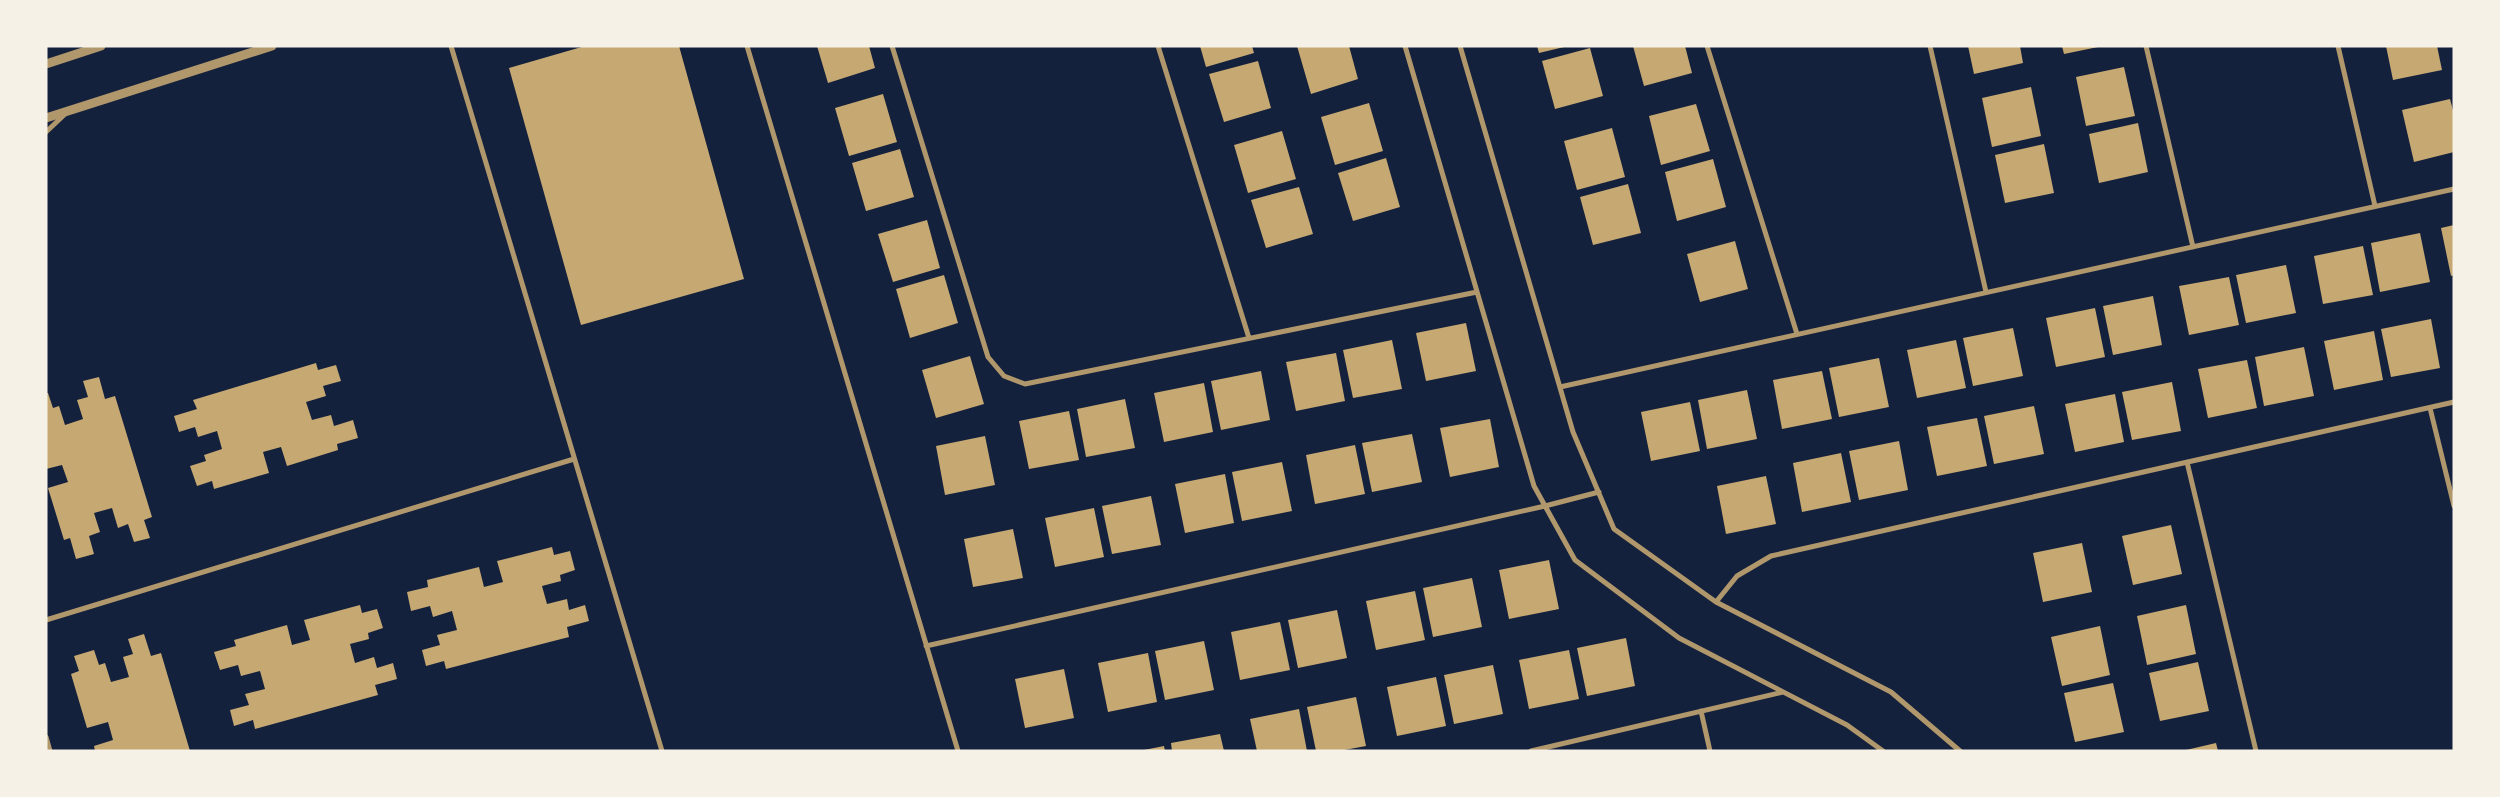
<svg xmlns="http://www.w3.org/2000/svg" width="2500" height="797" font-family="Cabin,sans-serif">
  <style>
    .building { fill: #c6a872 }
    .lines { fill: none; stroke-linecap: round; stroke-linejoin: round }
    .minor { stroke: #b1986c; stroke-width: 5 }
    .tertiary { stroke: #b1986c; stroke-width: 9 }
  </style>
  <rect width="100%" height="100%" fill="#14213d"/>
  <!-- building -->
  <path class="building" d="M585,46h94l65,233 -163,46 -72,-257z
    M817,46h52l6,22 -47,15z
    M1200,46h52l2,7 -48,14z
    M1297,46h52l9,33 -47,15z
    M1537,46h27v1l-25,6z
    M1633,46h52l7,27 -48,13z
    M1968,46h52l3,17 -49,11z
    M2062,46h36v1l-34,7z
    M2386,46h51l5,24 -49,10z
    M1590,48l13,48 -48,13 -13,-48z
    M1258,61l13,47 -47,14 -15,-48z
    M2124,67l11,49 -49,10 -10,-49z
    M2031,87l10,49 -49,11 -10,-49z
    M883,94l14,48 -48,14 -14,-48z
    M2450,99l4,15v38l-40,10 -12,-52z
    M1369,103l14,48 -48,14 -14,-48z
    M1696,104l14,47 -49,14 -12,-49z
    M2138,123l10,49 -49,11 -10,-49z
    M1612,128l13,49 -48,13 -13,-49z
    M1282,131l14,48 -48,14 -14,-48z
    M2044,144l10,49 -49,10 -10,-48z
    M900,149l14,48 -48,14 -14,-48z
    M1386,158l14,49 -47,14 -15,-48z
    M1713,159l13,48 -49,14 -12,-49z
    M1628,184l13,49 -48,12 -13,-48z
    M1299,187l14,47 -47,14 -15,-48z
    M927,220l13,48 -47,14 -15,-48z
    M2454,225v50l-3,1 -10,-48z
    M2420,233l10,49 -50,10 -9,-49z
    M1735,241l13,48 -48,13 -13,-48z
    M2363,246l10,49 -50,9 -9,-48z
    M2286,265l10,48 -50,10 -10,-48z
    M944,275l14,48 -48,15 -14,-49z
    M2229,277l10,48 -50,10 -10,-49z
    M2153,296l9,49 -49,10 -10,-49z
    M2095,308l10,49 -49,10 -10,-49z
    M2431,319l9,49 -49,9 -10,-48z
    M1466,323l10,48 -50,10 -10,-48z
    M2013,328l10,48 -50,10 -10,-48z
    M2374,331l9,49 -49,10 -10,-49z
    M1392,340l10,49 -49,9 -10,-48z
    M1956,340l10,48 -49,10 -10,-48z
    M2304,347l10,49 -50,10 -9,-49z
    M1336,353l9,48 -49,10 -10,-49z
    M970,356l14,48 -48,14 -14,-48z
    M1879,358l10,49 -50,10 -10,-49z
    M2247,360l10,48 -49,10 -10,-49z
    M316,363l2,7 18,-5 5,16 -18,5 3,10 -20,6 6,18 19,-5 3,11 19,-6 5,18 -21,6 1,6 -51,16 -6,-19 -18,5 6,21 -55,16 -2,-8 -15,5 -7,-20 16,-5 -2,-6 18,-6 -5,-18 -19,6 -3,-10 -16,5 -5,-16 23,-7 -4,-9z
    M1261,371l9,49 -49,10 -10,-49z
    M1822,371l10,48 -50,10 -9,-49z
    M99,377l6,22 10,-3 37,121 -8,3 6,18 -16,4 -6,-18 -10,4 -6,-20 -18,5 6,19 -11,4 5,18 -18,5 -6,-21 -6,2 -16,-52 20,-6 -6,-17 -16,4v-76h2l5,15 6,-2 6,19 18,-6 -6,-19 11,-3 -5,-16z
    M2172,382l9,49 -49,9 -10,-48z
    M1204,383l9,49 -49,10 -10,-49z
    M1747,390l10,49 -50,10 -9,-49z
    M2115,394l9,48 -49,10 -10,-48z
    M1125,399l10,49 -49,9 -9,-48z
    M1690,402l10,49 -49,10 -10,-49z
    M2034,406l10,48 -50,10 -10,-48z
    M1069,411l10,49 -50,9 -10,-48z
    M1977,418l10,48 -50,10 -10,-49z
    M1490,419l9,48 -49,10 -10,-49z
    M1412,434l10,48 -50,10 -10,-49z
    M985,436l10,49 -50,10 -9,-49z
    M1899,441l9,49 -49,10 -10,-49z
    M1355,445l10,49 -50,10 -9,-49z
    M1841,453l10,49 -49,10 -9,-49z
    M1282,462l10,49 -50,10 -10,-49z
    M1225,474l9,49 -49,10 -10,-49z
    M1766,476l10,48 -50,10 -9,-48z
    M1151,496l10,49 -49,9 -10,-48z
    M1094,508l10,49 -49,10 -10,-49z
    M2171,525l11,49 -49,11 -11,-49z
    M1013,529l10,49 -50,9 -9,-48z
    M2082,543l10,49 -49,10 -10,-49z
    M552,547l2,8 16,-4 5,19 -15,5 1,6 -19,5 5,18 20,-5 2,11 16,-5 4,16 -22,6 2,10 -123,32 -2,-8 -18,5 -4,-16 18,-5 -3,-10 20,-5 -5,-19 -19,6 -3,-11 -19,5 -4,-19 21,-5 -1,-7 52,-13 5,20 19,-5 -6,-21z
    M1549,560l10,49 -50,10 -10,-49z
    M1472,578l10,49 -49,10 -10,-49z
    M1415,591l10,49 -49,10 -10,-49z
    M360,605l2,8 15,-4 6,19 -15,5 1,6 -19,5 5,19 19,-6 3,11 16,-5 4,16 -22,6 3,10 -123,34 -2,-9 -19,6 -4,-16 19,-5 -4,-11 20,-5 -5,-18 -19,5 -3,-11 -18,5 -6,-18 22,-6 -2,-6 53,-15 5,20 18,-5 -6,-20z
    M2186,605l10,49 -49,11 -10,-49z
    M1337,610l10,48 -49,10 -10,-48z
    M1280,622l10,48 -50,10 -9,-48z
    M2100,626l10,49 -48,11 -11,-49z
    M144,634l7,22 10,-3 29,98h-95l-1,-5 19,-6 -5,-18 -21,6 -16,-54 8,-3 -5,-15 20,-6 5,15 6,-2 6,19 18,-5 -6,-20 10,-3 -5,-15z
    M1626,638l9,48 -48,10 -10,-48z
    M1204,641l10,49 -49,10 -10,-49z
    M1569,650l10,49 -50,10 -10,-49z
    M1148,653l9,49 -49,10 -10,-49z
    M2198,662l11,49 -49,10 -11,-48z
    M1493,665l10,49 -49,10 -10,-49z
    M1064,669l10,49 -49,10 -10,-49z
    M1436,677l10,49 -49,10 -10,-49z
    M2113,683l11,49 -49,10 -11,-49z
    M1356,697l10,49 -27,5h-23l-9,-44z
    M1299,709l8,42h-50l-7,-32z
    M1220,734l4,17h-52l-1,-8z
    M2216,743l2,8h-32v-1z
    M1164,746l1,5h-21v-1z"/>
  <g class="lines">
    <!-- minor -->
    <path class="minor" d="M451,46l211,705
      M747,46l211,705
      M892,46l96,311 16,19 21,8 452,-92
      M1158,46l91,292
      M1405,46l129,440 41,74 104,78 168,87 36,26
      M1460,46l113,386 41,97 102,73 175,90 69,59
      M1707,46l90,288
      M1930,46l56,246
      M2146,46l47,201
      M2338,46l37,160
      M46,132l18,-17
      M1560,387l894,-198
      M2430,408l24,98
      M2187,462l69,289
      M1716,602l21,-26 34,-20 683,-154
      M46,620l528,-161
      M926,646l619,-140 54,-14
      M1701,711l9,40
      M46,737l4,14
      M1531,751l252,-59"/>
    <!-- tertiary -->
    <path class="tertiary" d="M46,64l55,-18
      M46,118l226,-72"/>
  </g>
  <!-- border -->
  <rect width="2500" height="797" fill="none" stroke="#f6f1e7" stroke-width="95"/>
</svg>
